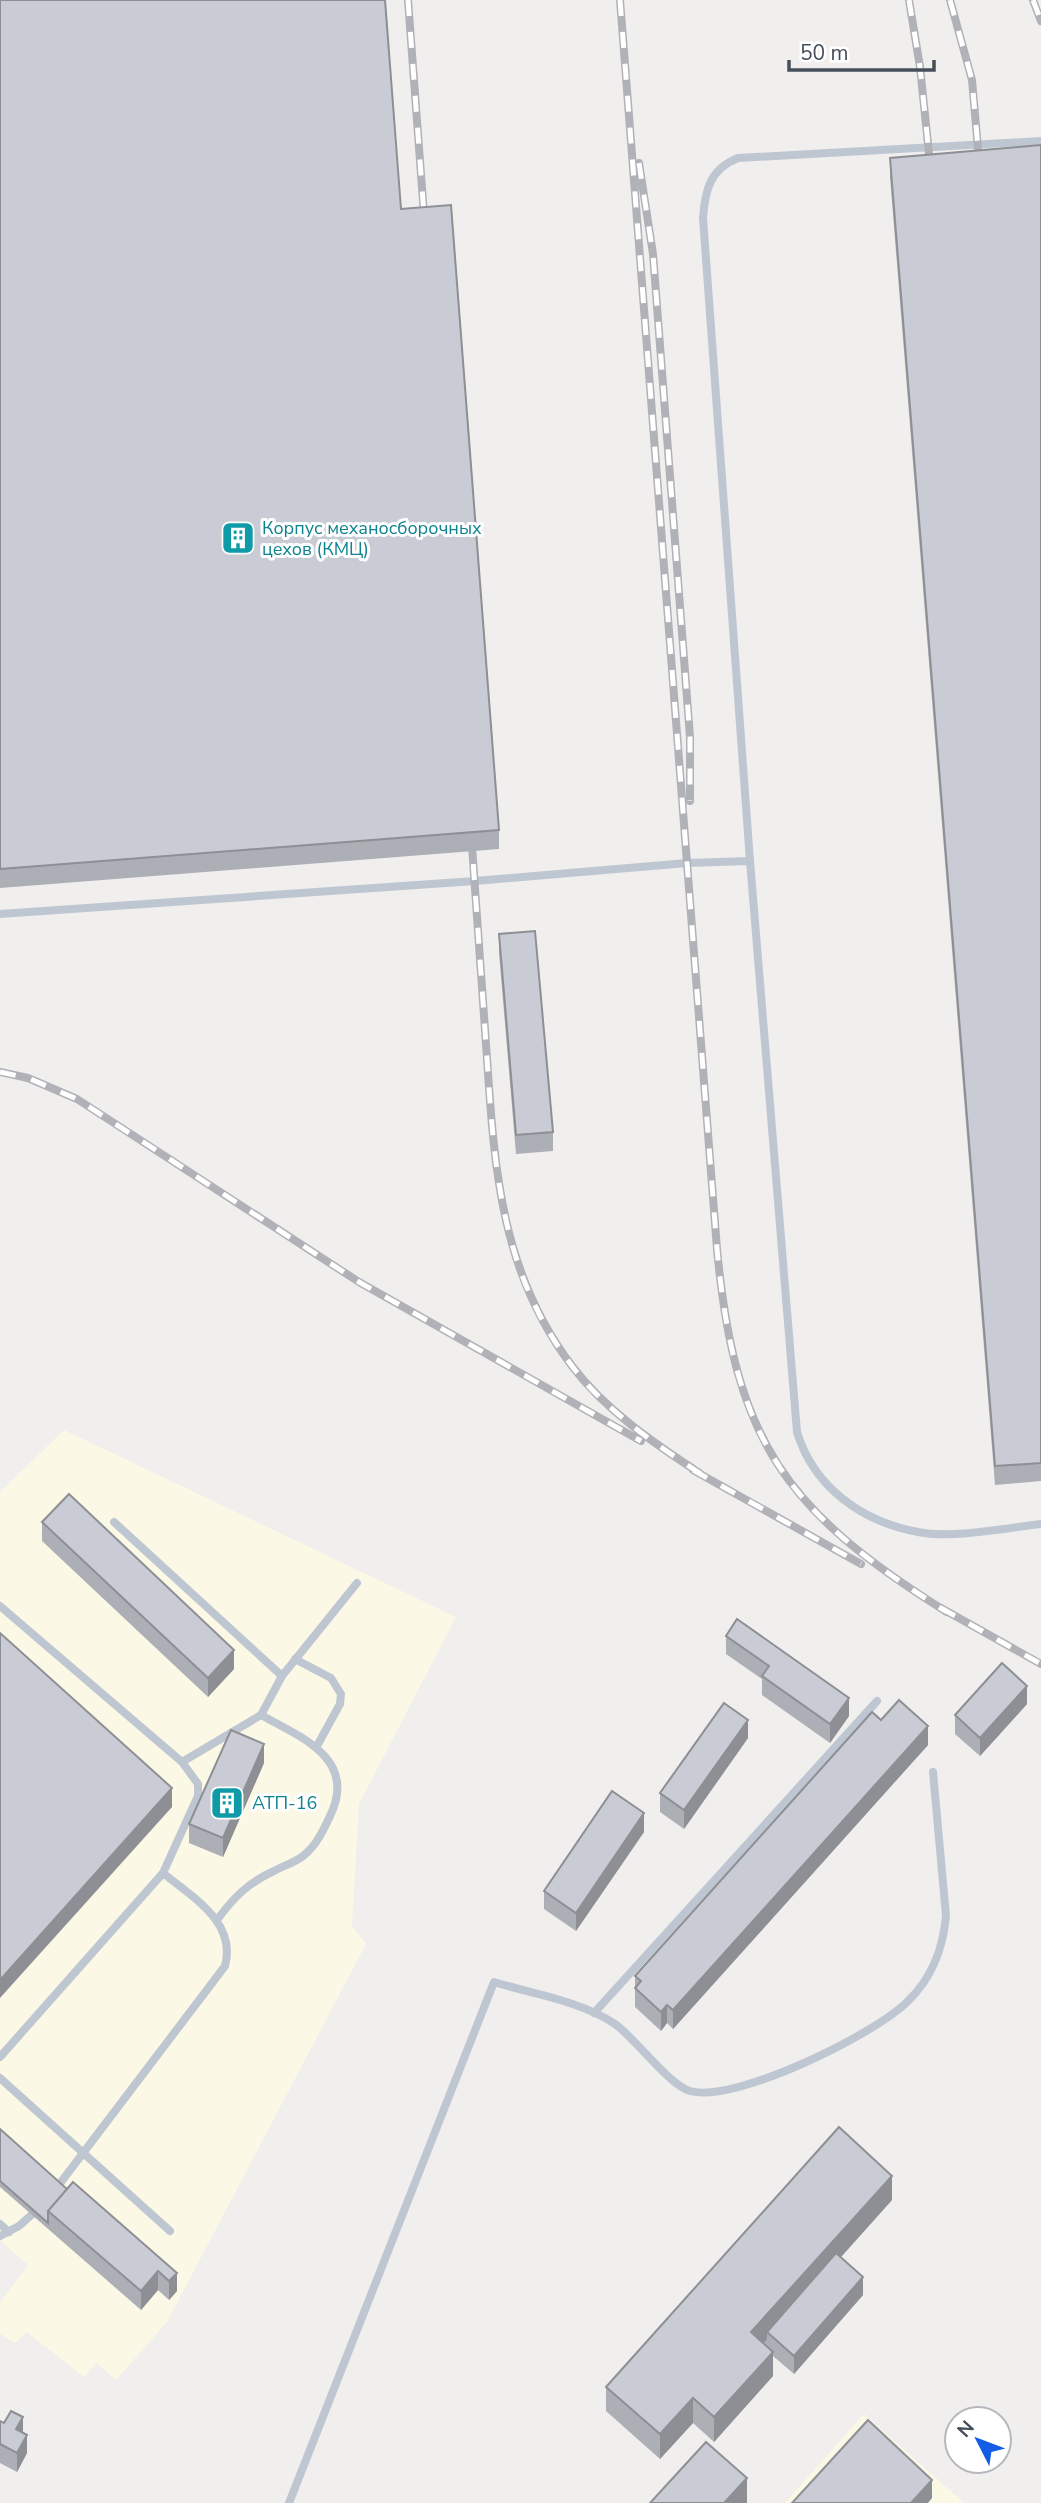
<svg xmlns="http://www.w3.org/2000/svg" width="1041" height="2503" font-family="'Nunito Sans',sans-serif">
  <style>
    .commercial { fill: #fcf8e6 }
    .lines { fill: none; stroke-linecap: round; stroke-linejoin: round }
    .service { stroke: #bec7d1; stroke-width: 8 }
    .rail-casing { stroke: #b0b2b8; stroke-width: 8 }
    .rail { stroke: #fff; stroke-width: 5; stroke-dasharray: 16; stroke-linecap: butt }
    .wall { fill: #adafb6 }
    .shaded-wall { fill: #8d8f94 }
    .building { fill: #c9ccd4; stroke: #8d8f94; stroke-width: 2 }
    .labels { text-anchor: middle; stroke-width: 6; stroke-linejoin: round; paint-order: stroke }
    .culture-label { font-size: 18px; fill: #0d838f; stroke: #fff; text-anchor: start }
  </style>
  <rect width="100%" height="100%" fill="#f1eeee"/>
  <!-- commercial -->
  <path class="commercial" d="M64,1430l392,187 -97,187 -7,122 14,18 -199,378 -51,58 -20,-17 -12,14 -57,-45 -12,11 -15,-9v-32l28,-37 -28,-25v-748z
    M864,2414l100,89h-179z"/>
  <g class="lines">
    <!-- service -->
    <path class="service" d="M1041,141l-303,17c-28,11 -33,32 -35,60l47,643 47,571c17,56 66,90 121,100 35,7 87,-4 123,-8
      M0,914l475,-33 212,-18 63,-2
      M114,1522l168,154 -21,39 -79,47
      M0,1606l182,156 16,22v12l-35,77 -163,184
      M295,1659l36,19 10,16 -1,10 -23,42
      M282,1676l75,-93
      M217,1920c16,-22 32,-38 57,-49 9,-5 20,-8 29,-15 13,-10 20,-25 27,-40 28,-57 -29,-79 -69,-101
      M594,2013l283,-312
      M0,2078l170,153
      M55,2190l170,-224c12,-44 -33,-69 -62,-93
      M0,2224l9,8
      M0,2236l19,-10 18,-16
      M289,2503l205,-521c39,12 87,19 121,42 22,16 54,61 75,67 44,13 186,-57 218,-90 24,-23 35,-52 38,-85l-13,-144"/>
    <defs>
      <path id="rail" d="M408,0l17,228
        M620,0l97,1249c18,192 68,262 230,363
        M909,0l11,67 11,106
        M950,0l22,80 8,91
        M1033,0l8,21
        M639,163l14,91 37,483v64
        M471,832c5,71 10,141 15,212 8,116 12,225 86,322 33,44 83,78 129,108
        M0,1072l28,6 49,21 282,183 282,159
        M693,1470l168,94
        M941,1608l100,56"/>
    </defs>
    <!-- rail casing -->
    <use href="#rail" class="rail-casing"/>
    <!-- rail -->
    <use href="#rail" class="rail"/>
  </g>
  <!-- wall -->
  <path class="wall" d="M0,0l401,209 98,621v19l-499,39z
    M1041,145v1336l-46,4 -105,-1308v-19z
    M499,934l54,198v19l-37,3 -17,-201z
    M42,1522l192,147 -26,28 -166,-156z
    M726,1636l123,80 -19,27 -68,-48v-16l-36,-25z
    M1027,1704l-47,52 -25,-22v-19z
    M881,1720l47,25 -255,284 -6,-6 -6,8 -26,-24v-31z
    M748,1738l-64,91 -24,-17v-19z
    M264,1763l-41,94 -34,-14v-19z
    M644,1832l-68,99 -32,-22v-18z
    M0,2129l67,60 110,84v18l-8,9 -11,-10 -17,20 -141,-123z
    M892,2200l-51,57 22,38 -69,79 -21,-18v20l-59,66 -21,-19 -33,36 -54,-48v-24z
    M0,2421l23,12 4,20 -10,19 -17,-9z"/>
  <!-- shaded-wall -->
  <path class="shaded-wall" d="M234,1650v19l-26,28v-19z
    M1027,1686v18l-47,52v-18z
    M849,1698v18l-19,27v-19z
    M748,1720v18l-64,91v-19z
    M928,1726v19l-255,284v-19z
    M264,1744v19l-41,94v-19z
    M172,1788v19l-172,191v-18z
    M644,1813v19l-68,99v-18z
    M667,2005v18l-6,8v-19z
    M892,2176v24l-121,135 -4,-3v7l-16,18v-25z
    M158,2271v19l-17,20v-19z
    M177,2273v18l-8,9v-19z
    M863,2277v18l-69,79v-18z
    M773,2352v24l-59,66v-25z
    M693,2398v25l-33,36v-25z
    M23,2417v19l-7,-7z
    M27,2435v18l-10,19v-19z
    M747,2478v25h-23z
    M932,2480v18l-4,5h-17z"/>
  <!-- building -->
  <path class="building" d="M0,0h385l16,209 50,-4 48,625 -499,39z
    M1041,145v1318l-46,3 -105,-1308z
    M535,931l18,201 -37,3 -17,-201z
    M69,1494l165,156 -26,28 -166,-156z
    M737,1619l112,79 -19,26 -68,-48 7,-10 -43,-30z
    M0,1633l172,155 -172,192z
    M1002,1663l25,23 -47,52 -25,-23z
    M899,1700l29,26 -255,284 -6,-5 -6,7 -26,-24 6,-7 -6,-5 237,-264 9,8z
    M724,1703l24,17 -64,90 -24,-17z
    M231,1730l33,14 -41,94 -34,-14z
    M612,1791l32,22 -68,100 -32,-22z
    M839,2127l53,49 -141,156 22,20 -59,65 -21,-19 -33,36 -54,-47z
    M0,2129l67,60 -19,22v12l-48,-42z
    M73,2182l104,91 -8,8 -11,-10 -17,20 -93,-80z
    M836,2253l27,24 -69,79 -27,-24z
    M11,2411l12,6 -7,12 11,6 -10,18 -17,-9v-23l4,2z
    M868,2420l64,60 -21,23h-119z
    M706,2442l41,36 -23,25h-74z"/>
  <!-- icons -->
  <defs>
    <symbol id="building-square" viewBox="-11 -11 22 22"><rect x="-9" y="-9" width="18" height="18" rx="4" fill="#0f9aa8" stroke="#fff"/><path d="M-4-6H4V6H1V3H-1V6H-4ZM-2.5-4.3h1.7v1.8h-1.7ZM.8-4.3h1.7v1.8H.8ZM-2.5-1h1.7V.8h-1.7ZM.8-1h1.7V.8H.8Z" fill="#fff"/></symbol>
  </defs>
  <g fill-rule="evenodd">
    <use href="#building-square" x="219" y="519" width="38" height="38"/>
    <use href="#building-square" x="208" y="1784" width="38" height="38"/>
  </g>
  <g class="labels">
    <!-- culture labels -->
    <g class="culture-label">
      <text x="262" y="534">Корпус механосборочных<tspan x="262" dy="21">цехов (КМЦ)</tspan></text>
      <text x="252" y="1809">АТП-16</text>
    </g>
  </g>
  <!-- north arrow -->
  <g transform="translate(978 2440) rotate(312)"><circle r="33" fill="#ffffff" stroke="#b5b9be" stroke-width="2"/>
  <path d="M0-5L12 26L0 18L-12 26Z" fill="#135ce5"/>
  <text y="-10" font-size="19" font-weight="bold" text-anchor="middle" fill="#454f5c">N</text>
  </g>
  <!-- scale -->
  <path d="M789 60v10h145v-10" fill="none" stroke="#454f5c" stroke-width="3.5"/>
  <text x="800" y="60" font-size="21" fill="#454f5c" stroke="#ffffff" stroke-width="5" paint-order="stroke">50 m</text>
</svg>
